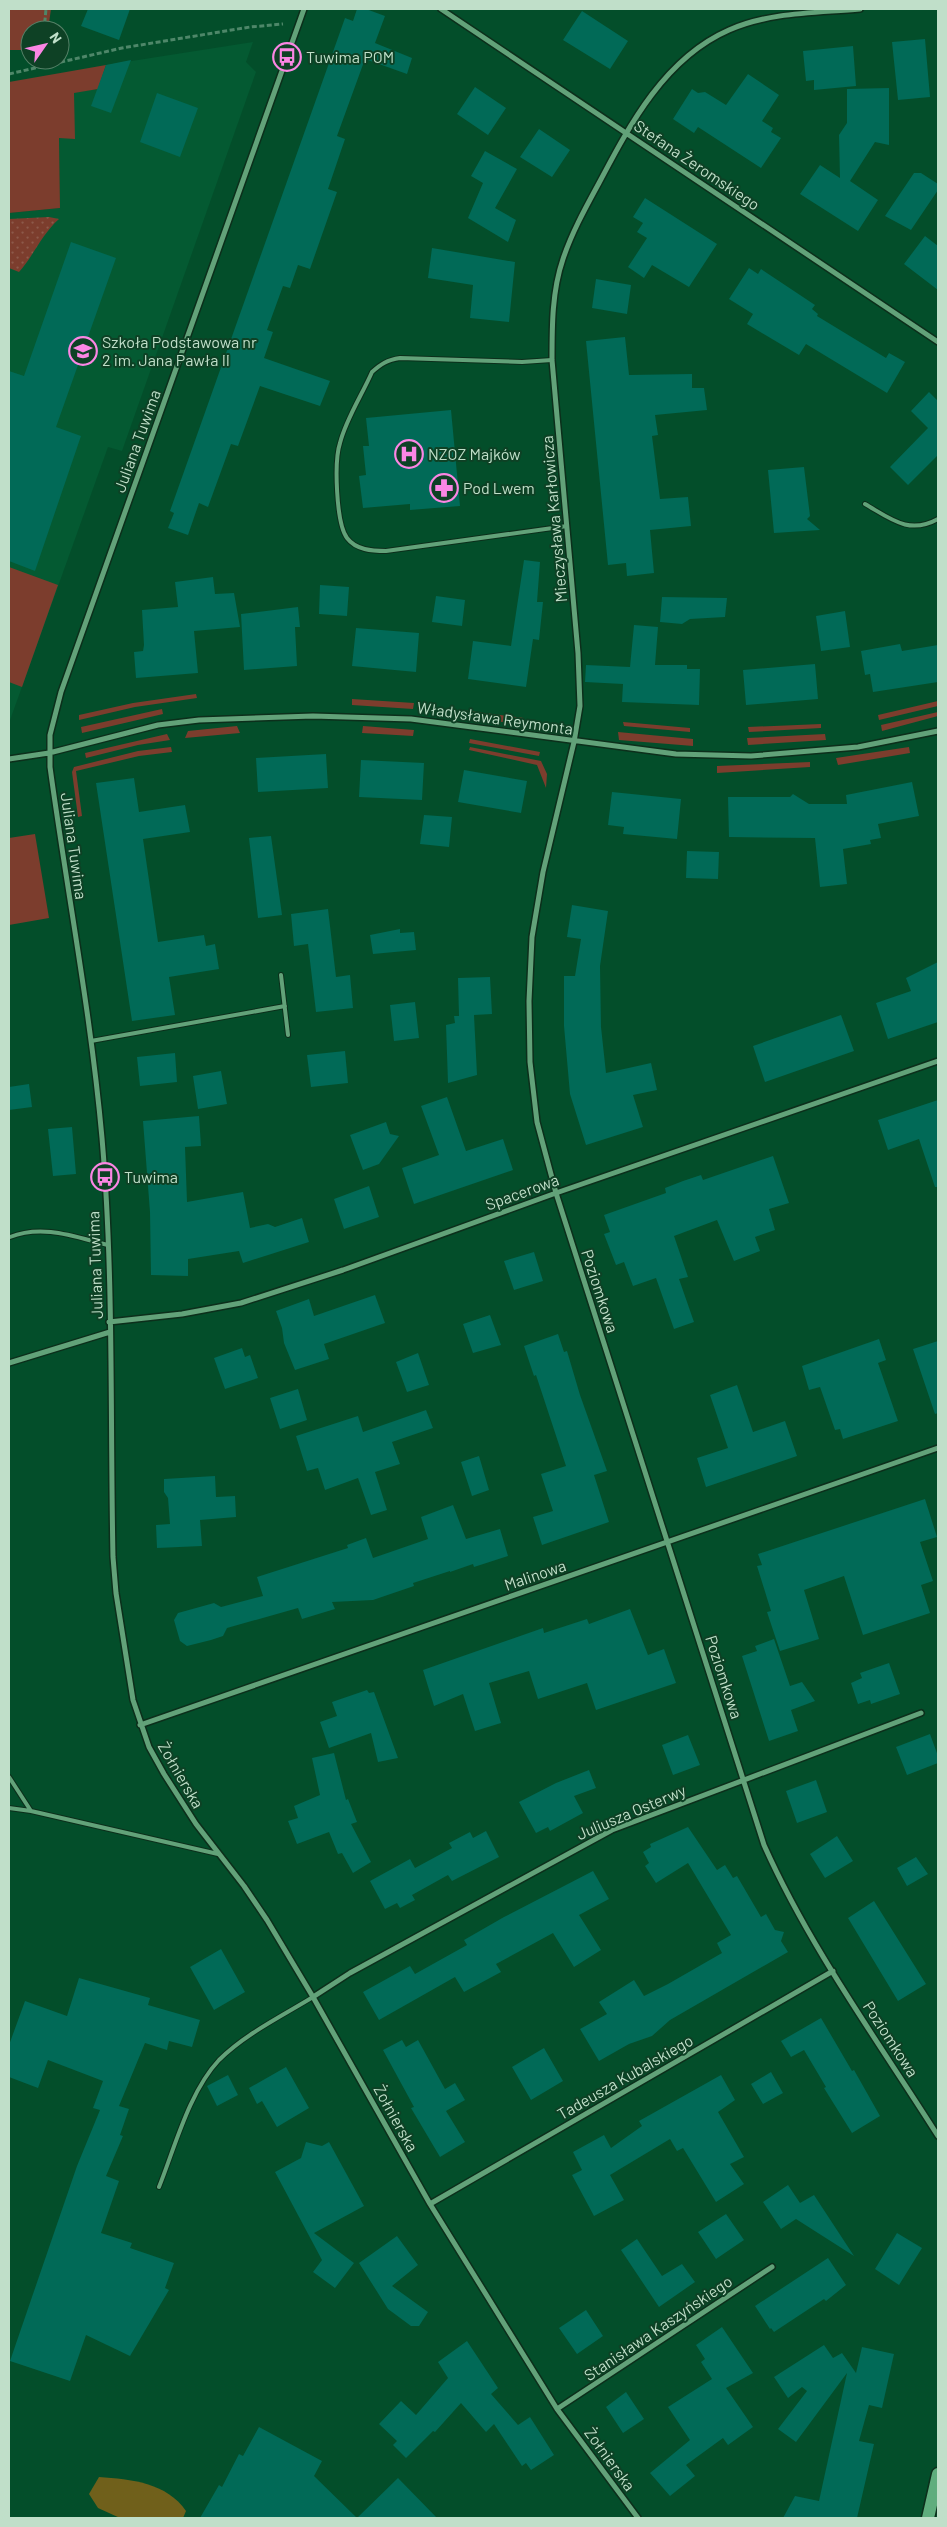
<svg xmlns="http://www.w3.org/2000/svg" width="947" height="2527" font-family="Barlow,sans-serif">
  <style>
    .built { fill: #045a32 }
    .green { fill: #7c3d2d }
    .park { fill: url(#park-dots) }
    .water { fill: #70601b }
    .building { fill: #016a57 }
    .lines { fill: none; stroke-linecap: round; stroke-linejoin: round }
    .lane-casing { stroke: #0c2f1b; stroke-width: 6 }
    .street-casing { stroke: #0c2f1b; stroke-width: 8 }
    .primary-casing { stroke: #0c2f1b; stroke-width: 15 }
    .path { stroke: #4e8769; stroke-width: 3; stroke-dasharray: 5 2.5; stroke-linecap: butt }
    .lane { stroke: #62a279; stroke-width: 4 }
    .street { stroke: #62a279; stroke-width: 5 }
    .primary { stroke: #5fad7d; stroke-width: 12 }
    .labels { text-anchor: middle; stroke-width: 4; stroke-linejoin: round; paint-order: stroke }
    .poi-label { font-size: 16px; fill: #c0dfc9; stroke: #0e4125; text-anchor: start }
    .street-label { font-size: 16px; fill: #c0dfc9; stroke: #0e4125 }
  </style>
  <defs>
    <pattern id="park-dots" width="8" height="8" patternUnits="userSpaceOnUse" patternTransform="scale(1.25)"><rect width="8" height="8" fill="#7c3d2d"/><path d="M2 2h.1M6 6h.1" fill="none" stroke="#8d594a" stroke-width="1.8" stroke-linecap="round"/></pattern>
  </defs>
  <rect width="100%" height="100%" fill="#034e2a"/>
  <!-- built -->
  <path class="built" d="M253,42l-7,20 10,10 -134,379 -14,-4 -99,276v-510l51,-5 -1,-70 15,-46 24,-3 8,-24z"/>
  <!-- green -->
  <path class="green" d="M9,9h42l-3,21h-18v20h-21z
    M106,65l-8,24 -24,4 1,46 -16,-1 1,70 -51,5v-131z
    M9,567l49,18 -36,102 -13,-5z
    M196,694l1,4 -62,9 -56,13v-5l54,-12z
    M352,699l62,4 -1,6 -61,-4z
    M938,701v5l-59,14 -1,-5z
    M162,709l1,5 -81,19 -1,-6z
    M461,710l63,8 -1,8 -63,-12z
    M938,712v4l-56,15 -1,-6z
    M623,722l67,6v4l-66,-6z
    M821,724v4l-72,4 -1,-5z
    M237,726l3,7 -55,5 3,-7z
    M363,726l51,4 -1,6 -51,-3z
    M618,732l75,7v7l-74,-6z
    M167,734l3,6 -32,5 -52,13 -1,-5z
    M825,734l1,6 -78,5 -1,-7z
    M470,739l70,13 -1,4 -70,-13z
    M171,747l1,5 -33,4 -63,15 6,45 -4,1 -6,-45 2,-5 64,-16z
    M470,747l71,14 6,13 -1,14 -9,-23 -68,-15z
    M909,747l1,6 -72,12 -2,-7z
    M810,762v5l-93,6v-7z
    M35,834l14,84 -40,7v-87z"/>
  <!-- park -->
  <path class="park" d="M49,217l10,2c-17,15 -25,36 -40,53l-10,-4v-49z"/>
  <!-- water -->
  <path class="water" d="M99,2477c32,2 68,6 87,34l-3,7h-63l-22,-10 -9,-14z"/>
  <!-- building -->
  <path class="building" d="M88,9h42l-11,31 -38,-14z
    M357,9h9l19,7 -10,27 37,15 -5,16 -42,-15 -28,77 8,3 -17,50 9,3 -27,77 -12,-4 -8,23 -7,-2 -16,44 6,2 -9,26 66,23 -10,25 -60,-20 -22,60 -7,-2 -23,63 -9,-4 -11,32 -20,-7 6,-15 -4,-2 175,-493 8,3z
    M582,11l46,30 -18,28 -47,-29z
    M925,39l5,58 -32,3 -6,-58z
    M853,46l3,40 -42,4v-10l-8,1 -3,-30z
    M131,60l-20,53 -20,-7 15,-41z
    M748,74l31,21 -17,26 11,7 -2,4 10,6 -20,30 -63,-41 -4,6 -21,-14 19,-30 6,4 7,-1 21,13z
    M475,87l31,21 -18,27 -31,-21z
    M889,88v57l-14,-3 -25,39 28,19 -20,31 -58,-37 20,-29 20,13 -1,-43 8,-12v-34z
    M157,93l41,15 -18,49 -40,-15z
    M539,129l31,21 -18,27 -32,-20z
    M485,151l32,18 -22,39 21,12 -8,22 -40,-24 15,-35 -12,-7z
    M914,173h7l17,11v6l-27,40 -26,-14z
    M645,198l72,46 -28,43 -37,-22 -8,13 -16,-11 19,-29 -10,-6 6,-9 -10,-6z
    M925,236l13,10v44l-34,-26z
    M71,242l45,16 -60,169 25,9 -46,135 -26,-10v-190l15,5z
    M432,248l83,14 -6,60 -39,-4 3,-33 -45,-7z
    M749,268l9,6 3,-5 54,36 -3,4 6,5 -1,2 69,42 3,-5 16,9 -18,31 -81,-49 -7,11 -52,-31 6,-10 -24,-15z
    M596,279l35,6 -4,29 -35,-6z
    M625,337l4,38 63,-1v14h12l3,22 -52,5 3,20 -6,1 8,63 28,-2 3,29 -41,4 4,43 -27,3 -1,-13 -18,2 -22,-224z
    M929,392l9,9v54l-30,30 -18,-18 38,-39 -17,-17z
    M451,410l9,96 -50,4v-6l-47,4 -4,-32 7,-1 -3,-29h6l-3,-28z
    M804,467l6,49 -3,3 13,11 -46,3 -6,-63z
    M524,560l16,2 -3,40h6l-4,38 -6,-1 -7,48 -58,-8 5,-38 38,5z
    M213,577l2,17 19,-1 6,34 -46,4 4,42 -62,5 -2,-26 9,-1 1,-6 -2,-35 36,-3 -3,-25z
    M320,585l29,2 -2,29 -28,-2z
    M436,596l29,4 -3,26 -30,-4z
    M662,597l65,1 -2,19 -35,2 -8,5 -22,-2z
    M298,607l2,20h-5l2,39 -53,4 -3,-56z
    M845,611l5,36 -29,4 -5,-35z
    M634,625l24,2 -3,38h32v4h13l-1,36 -77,-3 1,-18 -38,-2 1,-17 44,2z
    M356,628l63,5 -3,39 -64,-6z
    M900,644l2,7 36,-6v37l-65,10 -3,-18 -5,1 -4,-24z
    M815,664l3,35 -72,6 -3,-35z
    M326,754l2,34 -70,4 -2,-34z
    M361,760l63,3 -2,37 -63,-3z
    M464,770l63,11 -6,32 -63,-11z
    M134,778l5,34 46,-7 5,27 -47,7 15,103 46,-7 2,11 9,-2 4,25 -50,8 6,38 -43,6 -36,-238z
    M912,782l7,34 -41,8 3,14 -11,2 1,4 -28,5 4,35 -27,3 -5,-49 -86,-1 -1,-40h62l3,-3 16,10h38l-1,-9z
    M612,792l69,7 -4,40 -54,-5 1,-7 -16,-2z
    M424,815l28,2 -3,30 -29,-3z
    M271,836l11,79 -24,3 -9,-80z
    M687,851l32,1 -1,27 -32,-1z
    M572,905l36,6 -8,55 1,61 5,46 45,-10 6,27 -24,5 10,32 -57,18 -16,-51 -6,-68v-50h11l6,-37 -14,-2z
    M328,909l8,68 14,-2 3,33 -37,4 -8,-68 -14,2 -3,-32z
    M400,929v4l14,-1 2,18 -43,4 -3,-19z
    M938,962v60l-50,17 -12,-36 35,-12 -5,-13z
    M490,977l2,37 -18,1 3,60 -29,8 -2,-58 9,-2 -1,-7h5l-1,-38z
    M415,1002l4,36 -25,3 -4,-36z
    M841,1015l13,36 -89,31 -12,-36z
    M345,1051l3,32 -37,4 -4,-32z
    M175,1053l2,29 -37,4 -3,-29z
    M221,1071l6,33 -29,5 -5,-33z
    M29,1084l3,23 -23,3v-23z
    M447,1097l19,54 37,-12 10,31 -99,34 -12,-36 37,-13 -18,-49z
    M938,1100v87h-3l-16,-48 -31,11 -10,-30z
    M199,1116l2,30 -16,1 2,55 56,-10 7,36 18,-4 7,3 27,-9 7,24 -66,21 -4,-12 -51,8v17l-37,-1 -1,-63 -7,-91z
    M386,1122l4,12 9,2 -20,28 -16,6 -13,-35z
    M72,1127l4,47 -23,2 -5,-47z
    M773,1156l16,47 -20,6 6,21 -20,7 5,14 -26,10 -17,-41 -43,16 14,41 -9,2 15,43 -20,7 -18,-51 -23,8 -9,-24 -8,3 -12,-31 6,-2 -6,-17 62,-22 -1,-5 18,-7 18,-6 2,5z
    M369,1186l10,31 -35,12 -10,-30z
    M534,1252l9,29 -29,9 -10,-29z
    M375,1295l10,28 -61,21 5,15 -34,11 -11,-27 -2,-15 -6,-17 33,-12 5,17z
    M490,1315l11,30 -28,8 -10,-29z
    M558,1334l6,18 3,-1 13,44 27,76 -13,4 15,47 -67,23 -9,-28 20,-6 -12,-37 25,-8 -30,-91 -2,1 -10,-30z
    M879,1339l7,21 -8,3 20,58 -55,18 -3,-10 -5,1 -15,-43 -11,3 -7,-24z
    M938,1341v72l-3,1 -22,-65z
    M242,1348l3,9 5,-2 8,23 -33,11 -11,-31z
    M418,1353l11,32 -22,7 -11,-30z
    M737,1385l16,47 32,-11 12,35 -91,31 -9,-29 31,-10 -18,-53z
    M298,1389l9,31 -27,9 -10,-31z
    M426,1410l7,18 -41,14 8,22 -25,8 12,38 -16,5 -13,-37 -33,12 -7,-22 -11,3 -11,-35 62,-20 5,16z
    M479,1456l10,34 -17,6 -11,-34z
    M215,1476l1,21 19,-1 1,21 -36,3 2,26 -45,2 -1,-23 14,-1 -2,-26 -4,-6v-13z
    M925,1499l12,38 -17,5 13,39 -12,4 9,28 -67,22 -19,-59 -40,14 15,49 -39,12 -13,-39 4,-1 -14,-45 5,-1 -4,-11z
    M453,1505l13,34 34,-10 8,27 -34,11 -1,-3 -23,8v-1l-37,12 1,3 -41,14 -41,2 3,7 -33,10 -4,-11 -71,20 -4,8 -12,4 -24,6 -7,-5 -6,-21 4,-7 36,-10 7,4 42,-11 -6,-19 91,-29 -1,-3 19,-7 7,20 55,-19 -7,-22z
    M630,1609l18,46 16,-6 12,34 -80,27 -9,-27 -49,16 -9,-28 -40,12 12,40 -26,8 -12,-37 -29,12 -11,-36 120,-42 1,5 43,-14 2,5z
    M774,1639l16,47 12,-4 13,19 -24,9 7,21 -29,10 -27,-85 15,-5 -2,-5z
    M889,1663l11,31 -29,10 -1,-4 -12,4 -7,-21 11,-5 -2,-5z
    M367,1690l2,3 5,-1 24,66 -20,4 -7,-29 -42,15 -9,-26 17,-6 -5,-14z
    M930,1734l8,22v7l-31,12 -11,-28z
    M688,1735l12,30 -27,10 -11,-30z
    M334,1753l12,47 2,-1 9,23 -6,2 20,38 -18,11 -11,-20 -4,1 -9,-22 -32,12 -9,-23 10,-3 -4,-12 26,-11 -8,-37z
    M589,1770l7,18 -22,8 9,17 -33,18 -2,-4 -12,6 -17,-31 37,-19z
    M816,1780l11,32 -30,11 -11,-32z
    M688,1827l29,43 8,-5 8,13 4,-2 24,41 5,-3 9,16 9,2 -3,9 7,11 -118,68 -18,16 -23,8 -30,17 -19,-32 27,-15 -8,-12 35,-22 10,16 24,-12 54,-31 -5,-10 14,-8 -43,-72 -32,20 -11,-17 4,-3 -6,-11 8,-5 -1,-3z
    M486,1831l13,26 -47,24 -4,-6 -36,20 3,5 -15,8 -3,-5 -12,6 -15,-28 40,-22 5,9 37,-20 -3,-5 21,-11 3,6z
    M837,1836l16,25 -28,17 -15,-24z
    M916,1857l12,17 -21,12 -10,-18z
    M593,1871l16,28 -30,16 22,35 -27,17 -21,-34 -57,31 5,8 -37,20 -9,-15 -76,43 -16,-28 47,-26 5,8 52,-29 -3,-5 40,-23z
    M874,1901l52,83 -28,17 -50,-83z
    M221,1949l24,43 -31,18 -24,-43z
    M79,1978l71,20 -2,7 52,15 -8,27 -23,-6 -2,9 -22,-7 -26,63 10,3 -9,26 3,1 -17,40 13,5 -18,52 31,10 -2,5 44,15 -9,25 4,2 -39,66 -44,-21 -16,46 -60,-20 67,-195 23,-56 -7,-2 10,-27 -55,-21 -10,28 -29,-11v-32l16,-44 42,15z
    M821,2018l31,53 2,-1 26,46 -28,17 -28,-45 2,-1 -22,-37 -13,7 -10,-16z
    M402,2040l4,7 12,-7 27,49 10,-6 10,17 -19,11 19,31 -25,15 -29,-49 3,-1 -31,-57z
    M544,2048l19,33 -32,19 -19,-33z
    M286,2067l23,41 -32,19 -15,-26 -5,3 -8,-16z
    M771,2072l12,21 -20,11 -12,-20z
    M228,2075l10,20 -21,11 -10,-20z
    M721,2075l14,25 -17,12 26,45 -14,7 14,20 -28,18 -33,-54 -6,3 -7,-12 -60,36 14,25 -30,16 -22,-41 10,-5 -9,-18 31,-17 7,13 31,-22 -3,-5z
    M306,2142l16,4 7,-4 35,64 -50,27 40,30 -19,25 -22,-16 9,-12 -47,-88 26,-14z
    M788,2185l12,18 14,-8 40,61 -58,-37 -15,10 -18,-27z
    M726,2214l18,26 -28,19 -18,-27z
    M897,2233l25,15 -23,37 -24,-16z
    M397,2236l21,29 -26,21 36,26 -9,14h-8l-23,-17 -29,-46z
    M637,2239l25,37 20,-12 13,18 -36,25 -38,-57z
    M828,2258l18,27 -20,16 -2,-2 -50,33 -3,-4 -1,1 -15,-23z
    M586,2310l17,26 -26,18 -18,-26z
    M722,2327l31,46 -27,15 27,39 -25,18 -5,-7 -37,27 9,11 -25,20 -20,-23 40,-33 -22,-33 44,-28 -11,-17 4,-3 -9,-14z
    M467,2341l31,47 -7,6 27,31 12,-8 24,38 -23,15 -5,-7 -4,3 -28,-42 -8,8 -25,-29 -26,29 -2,-1 -27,27 -13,-13 4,-4 -18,-17 22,-23 15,14 32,-37 -10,-16z
    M824,2345l9,13 9,-5 14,20 6,-26 32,7 -12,54 -13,-3 -10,36 15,3 -17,74h-74l12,-22 24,5 28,-128 -51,69 -18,-13 29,-38 -5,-4 -14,11 -14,-21z
    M626,2392l18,27 -21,14 -17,-26z
    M259,2427l63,34 -8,15 43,42 41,-40 39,40h-237l19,-33 3,2 17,-33 4,2z"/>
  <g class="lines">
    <defs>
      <path id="lane" d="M552,360l-30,2 -122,-4c-13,2 -19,6 -28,14 -10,23 -26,47 -32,71 -6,18 -4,80 7,95 9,12 25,13 39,13l181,-25
        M865,504c26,15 44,31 73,15
        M281,975l7,60
        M91,1041l194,-35
        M10,1237c33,-13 65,0 98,8
        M9,1777l22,34
        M9,1808l22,3 187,43
        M159,2187c16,-40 30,-95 60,-127 26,-26 63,-44 94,-63"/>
      <path id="street" d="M304,9l-243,683 -11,43v32c17,124 41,247 52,371 12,139 8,280 11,419l3,36 17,107 16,47 15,27 32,50 48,62 23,34 46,77 117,207 127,205 81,109
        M441,9l497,333
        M860,9c-43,4 -91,3 -131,21 -64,28 -99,94 -130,153 -13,24 -27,49 -36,76 -11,32 -11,67 -11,101l26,293 2,53 -6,36 -31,130 -11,65 -3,64 1,61 7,60 19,71 208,652c46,103 114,196 174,291
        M9,759l40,-6 109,-28 41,-5 114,-4 98,3 265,35 75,2 107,-9 80,-16
        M109,1322l73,-8 59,-11 102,-33 213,-77 382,-132
        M9,1363l101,-31
        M140,1725l798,-277
        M313,1997l37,-24 262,-143 309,-117
        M430,2204l403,-233
        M557,2409l215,-142"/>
      <path id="primary" d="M928,2518l10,-44"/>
    </defs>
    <!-- lane casing -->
    <use href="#lane" class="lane-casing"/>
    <!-- street casing -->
    <use href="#street" class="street-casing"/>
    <!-- primary casing -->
    <use href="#primary" class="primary-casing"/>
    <!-- path -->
    <path class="path" d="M44,30l2,-21
      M9,74l113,-26 128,-21 33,-3"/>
    <!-- lane -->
    <use href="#lane" class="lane"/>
    <!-- street -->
    <use href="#street" class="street"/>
    <!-- primary -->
    <use href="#primary" class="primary"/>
  </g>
  <!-- icons -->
  <defs>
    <symbol id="bus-ring" viewBox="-11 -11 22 22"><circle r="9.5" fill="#0e4125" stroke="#fb86e4" stroke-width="1.5"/><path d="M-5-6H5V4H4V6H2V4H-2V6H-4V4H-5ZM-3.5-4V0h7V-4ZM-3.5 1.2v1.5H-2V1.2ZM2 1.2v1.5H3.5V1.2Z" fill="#fb86e4"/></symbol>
    <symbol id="school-ring" viewBox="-11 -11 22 22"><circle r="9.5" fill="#0e4125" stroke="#fb86e4" stroke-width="1.5"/><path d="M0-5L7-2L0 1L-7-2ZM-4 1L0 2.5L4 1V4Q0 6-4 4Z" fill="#fb86e4"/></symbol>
    <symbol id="hospital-ring" viewBox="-11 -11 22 22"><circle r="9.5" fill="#0e4125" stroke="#fb86e4" stroke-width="1.5"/><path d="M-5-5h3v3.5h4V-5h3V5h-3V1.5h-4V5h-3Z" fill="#fb86e4"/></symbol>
    <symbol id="pharmacy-ring" viewBox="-11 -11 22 22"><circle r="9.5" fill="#0e4125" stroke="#fb86e4" stroke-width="1.5"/><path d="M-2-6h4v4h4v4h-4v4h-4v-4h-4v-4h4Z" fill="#fb86e4"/></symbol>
  </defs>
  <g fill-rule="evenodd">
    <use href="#bus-ring" x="271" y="41" width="32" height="32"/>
    <use href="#school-ring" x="67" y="335" width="32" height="32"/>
    <use href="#hospital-ring" x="393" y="438" width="32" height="32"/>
    <use href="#pharmacy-ring" x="428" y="472" width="32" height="32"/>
    <use href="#bus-ring" x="89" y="1161" width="32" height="32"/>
  </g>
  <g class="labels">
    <!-- poi labels -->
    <g class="poi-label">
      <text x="306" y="63">Tuwima POM</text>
      <text x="102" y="348">Szkoła Podstawowa nr<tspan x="102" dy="18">2 im. Jana Pawła II</tspan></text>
      <text x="428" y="460">NZOZ Majków</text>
      <text x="463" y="494">Pod Lwem</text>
      <text x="124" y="1183">Tuwima</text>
    </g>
    <!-- street labels -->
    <g class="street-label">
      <text transform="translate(697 165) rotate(34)" y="6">Stefana Żeromskiego</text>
      <text transform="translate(137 441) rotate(-70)" y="6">Juliana Tuwima</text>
      <text transform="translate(554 519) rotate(-95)" y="6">Mieczysława Karłowicza</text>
      <text transform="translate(495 718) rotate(8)" y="6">Władysława Reymonta</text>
      <text transform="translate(74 846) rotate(82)" y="6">Juliana Tuwima</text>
      <text transform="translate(522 1192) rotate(-20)" y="6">Spacerowa</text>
      <text transform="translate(95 1265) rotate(-92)" y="6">Juliana Tuwima</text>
      <text transform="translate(600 1291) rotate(72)" y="6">Poziomkowa</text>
      <text transform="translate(535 1575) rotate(-19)" y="6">Malinowa</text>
      <text transform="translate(724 1677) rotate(72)" y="6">Poziomkowa</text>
      <text transform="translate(181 1775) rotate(60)" y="6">Żołnierska</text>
      <text transform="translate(631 1812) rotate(-23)" y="6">Juliusza Osterwy</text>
      <text transform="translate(891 2039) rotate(57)" y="6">Poziomkowa</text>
      <text transform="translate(625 2077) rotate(-30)" y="6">Tadeusza Kubalskiego</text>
      <text transform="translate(396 2118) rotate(61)" y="6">Żołnierska</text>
      <text transform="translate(658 2328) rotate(-34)" y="6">Stanisława Kaszyńskiego</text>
      <text transform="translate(610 2459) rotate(54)" y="6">Żołnierska</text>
    </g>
  </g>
  <!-- border -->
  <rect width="947" height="2527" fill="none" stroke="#c0dfc9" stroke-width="20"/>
  <!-- north arrow -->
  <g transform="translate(45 45) rotate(56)"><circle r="24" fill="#0e4125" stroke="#558067"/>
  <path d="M0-4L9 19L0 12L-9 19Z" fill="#fb86e4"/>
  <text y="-8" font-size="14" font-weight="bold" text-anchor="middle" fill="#c0dfc9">N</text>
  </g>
</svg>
